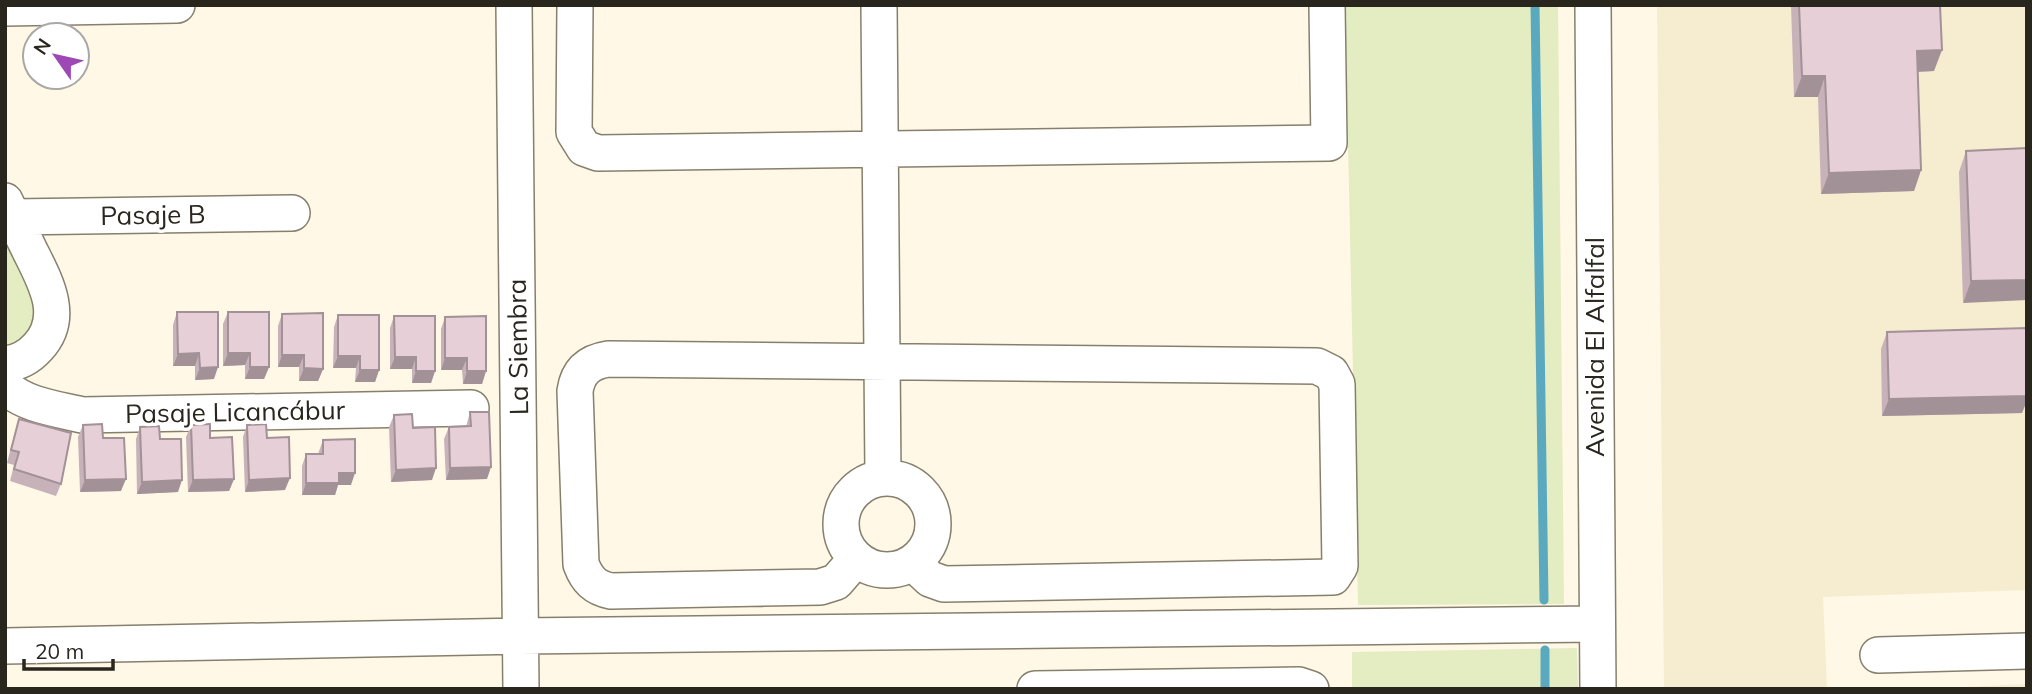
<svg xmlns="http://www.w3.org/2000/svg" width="2032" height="694" font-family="Mulish,sans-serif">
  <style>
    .built { fill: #f6eccf }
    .green { fill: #e4ecc2 }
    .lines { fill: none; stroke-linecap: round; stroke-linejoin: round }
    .stream { stroke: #5aa9bf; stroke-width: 9 }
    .street-casing { stroke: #867f6c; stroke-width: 38 }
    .street { stroke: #fff; stroke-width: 35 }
    .wall { fill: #c7b2b9 }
    .shaded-wall { fill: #a29196 }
    .building { fill: #e7cfd7; stroke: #a29196; stroke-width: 2 }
    .labels { text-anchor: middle; stroke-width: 7; stroke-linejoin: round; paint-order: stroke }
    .street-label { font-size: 26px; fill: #29261e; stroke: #fff }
  </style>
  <rect width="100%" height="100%" fill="#fff8e7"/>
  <!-- built -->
  <path class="built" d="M1657,5h370v585l-204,7 4,92h-163z
    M2027,684v5h-105z"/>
  <!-- green -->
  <path class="green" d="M1345,5h213l6,599 -206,1z
    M5,219l39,98 -39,39z
    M1577,648l1,41h-226v-37z"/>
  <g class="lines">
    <!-- stream -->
    <path class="stream" d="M1535,5l9,595
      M1545,650v39"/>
    <defs>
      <path id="street" d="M514,5l7,684
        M575,5l-1,127 10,16 14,5 731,-10 -2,-138
        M879,5l4,472
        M1593,5l5,684
        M5,8l172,-3
        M5,201c8,17 17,33 25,50 15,30 36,66 8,96 -9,10 -19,16 -33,17
        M13,217l279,-4
        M5,386c18,19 52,23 77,29l389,-7
        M841 524a46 46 0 1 1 92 0a46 46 0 1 1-92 0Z
        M856,559l-20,23 -16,5 -209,4c-16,-3 -24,-11 -30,-27l-6,-173c3,-20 14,-29 33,-32l709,7 14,7 6,11 3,182 -7,11 -389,7 -14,-5 -17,-16
        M5,646l515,-10 1077,-12
        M1878,655l149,-4
        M1035,689l264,-4 12,4"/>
    </defs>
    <!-- street casing -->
    <use href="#street" class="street-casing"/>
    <!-- street -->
    <use href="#street" class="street"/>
  </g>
  <!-- wall -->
  <path class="wall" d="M1791,5h149l-6,66 -16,1 3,98 -7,21 -93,3 -3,-97h-24z
    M2027,148l-64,155 -4,-131 7,-21z
    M177,312l37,67 -19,1v-14h-22v-41z
    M228,312l41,55 -5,12h-19v-14l-22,1v-42z
    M282,314l41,55 -5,12h-19v-14h-21v-41z
    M338,315l41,55 -4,12h-20l1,-14h-23l1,-41z
    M394,316l41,55 -4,12h-19v-14h-22v-41z
    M445,317l41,54 -4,13h-19l-1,-14h-21v-41z
    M1887,332l135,81 -140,3 -1,-67z
    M470,412l17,67 -41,1 -2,-41 5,-12h17z
    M394,415l19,13 19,52 -41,2 -2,-55z
    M19,419l42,65 -5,12 -46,-15 4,-16 -7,-2 8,-31z
    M83,425l20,13 18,53 -41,1 -2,-55z
    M191,425l19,13 24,41 -5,12 -41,1 -2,-55z
    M247,425l20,13 18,52 -40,2 -2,-55z
    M140,427l20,12 18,53 -41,2 -1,-55z
    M323,440l28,45h-13l-3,10h-33v-29l4,-12h12z"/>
  <!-- shaded-wall -->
  <path class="shaded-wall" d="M1942,50l-8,21 -24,1 7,-21z
    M1802,76h23l-7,21h-24z
    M1921,170l-7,21 -93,3 8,-21z
    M2027,280v20l-64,3 8,-22z
    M199,353l-4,13h-22l5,-12z
    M228,353h22l-5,12 -22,1z
    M282,355h22l-5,12h-21z
    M338,356h22l-4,12h-23z
    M395,357h21l-4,12h-22z
    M445,358h22l-5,12h-21z
    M218,367l-4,12 -19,1 5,-12z
    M250,367h19l-5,12h-19z
    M304,368l19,1 -5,12h-19z
    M360,370h19l-4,12h-20z
    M416,371h19l-4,12h-19z
    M467,371h19l-4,13h-19z
    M2027,396v5l-5,12 -140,3 7,-17z
    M491,467l-4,12 -41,1 4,-12z
    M436,468l-4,12 -41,2 5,-12z
    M339,473h16l-4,12h-13l-3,10h-33l4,-12z
    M290,478l-5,12 -40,2 4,-12z
    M126,479l-5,12 -41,1 5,-12z
    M234,479l-5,12 -41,1 5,-12z
    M182,480l-4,12 -41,2 5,-12z"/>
  <!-- building -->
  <path class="building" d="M1799,5h141l2,45 -25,1 4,119 -92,3 -4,-97h-23z
    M2027,148v132l-56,1 -5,-130z
    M177,312h41v55l-18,1 -1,-15 -21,1z
    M228,312h41v55h-19v-14h-22z
    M323,313v56l-19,-1v-13h-22v-41z
    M338,315h41v55h-19v-14h-22z
    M394,316h41v55h-19v-14h-21z
    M486,316v55h-19v-13h-22v-41z
    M2027,328v68l-138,3 -2,-67z
    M470,412h19l2,55 -41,1 -1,-41 22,-1z
    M412,414l1,14 22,-1 1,41 -40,2 -2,-55z
    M19,419l52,14 -10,51 -47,-15 5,-17 -8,-2z
    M102,424l1,14h21l2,41 -41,1 -2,-55z
    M210,424v14l22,-1 2,42 -41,1 -2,-55z
    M266,424l1,14 22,-1 1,41 -41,2 -2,-55z
    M159,426l1,13h21l1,41 -40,2 -2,-55z
    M355,439v34h-16v10h-33v-29h17v-14z"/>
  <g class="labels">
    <!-- street labels -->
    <g class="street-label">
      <text transform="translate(153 215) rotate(-1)" y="9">Pasaje B</text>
      <text transform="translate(518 347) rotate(-91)" y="9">La Siembra</text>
      <text transform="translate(1595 347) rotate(-90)" y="9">Avenida El Alfalfal</text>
      <text transform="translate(235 412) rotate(-1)" y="9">Pasaje Licancábur</text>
    </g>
  </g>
  <!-- border -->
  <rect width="2032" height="694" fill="none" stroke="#29261e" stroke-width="14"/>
  <!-- north arrow -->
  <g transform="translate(56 56) rotate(304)"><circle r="33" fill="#ffffff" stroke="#a9a8a5" stroke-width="2"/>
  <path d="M0-5L12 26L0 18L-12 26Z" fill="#9d48b5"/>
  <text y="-10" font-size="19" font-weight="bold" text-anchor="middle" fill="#29261e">N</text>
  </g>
  <!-- scale -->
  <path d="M24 659v10h89v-10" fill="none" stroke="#29261e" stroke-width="3.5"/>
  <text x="35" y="659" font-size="21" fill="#29261e" stroke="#ffffff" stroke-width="5" paint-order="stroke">20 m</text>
</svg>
